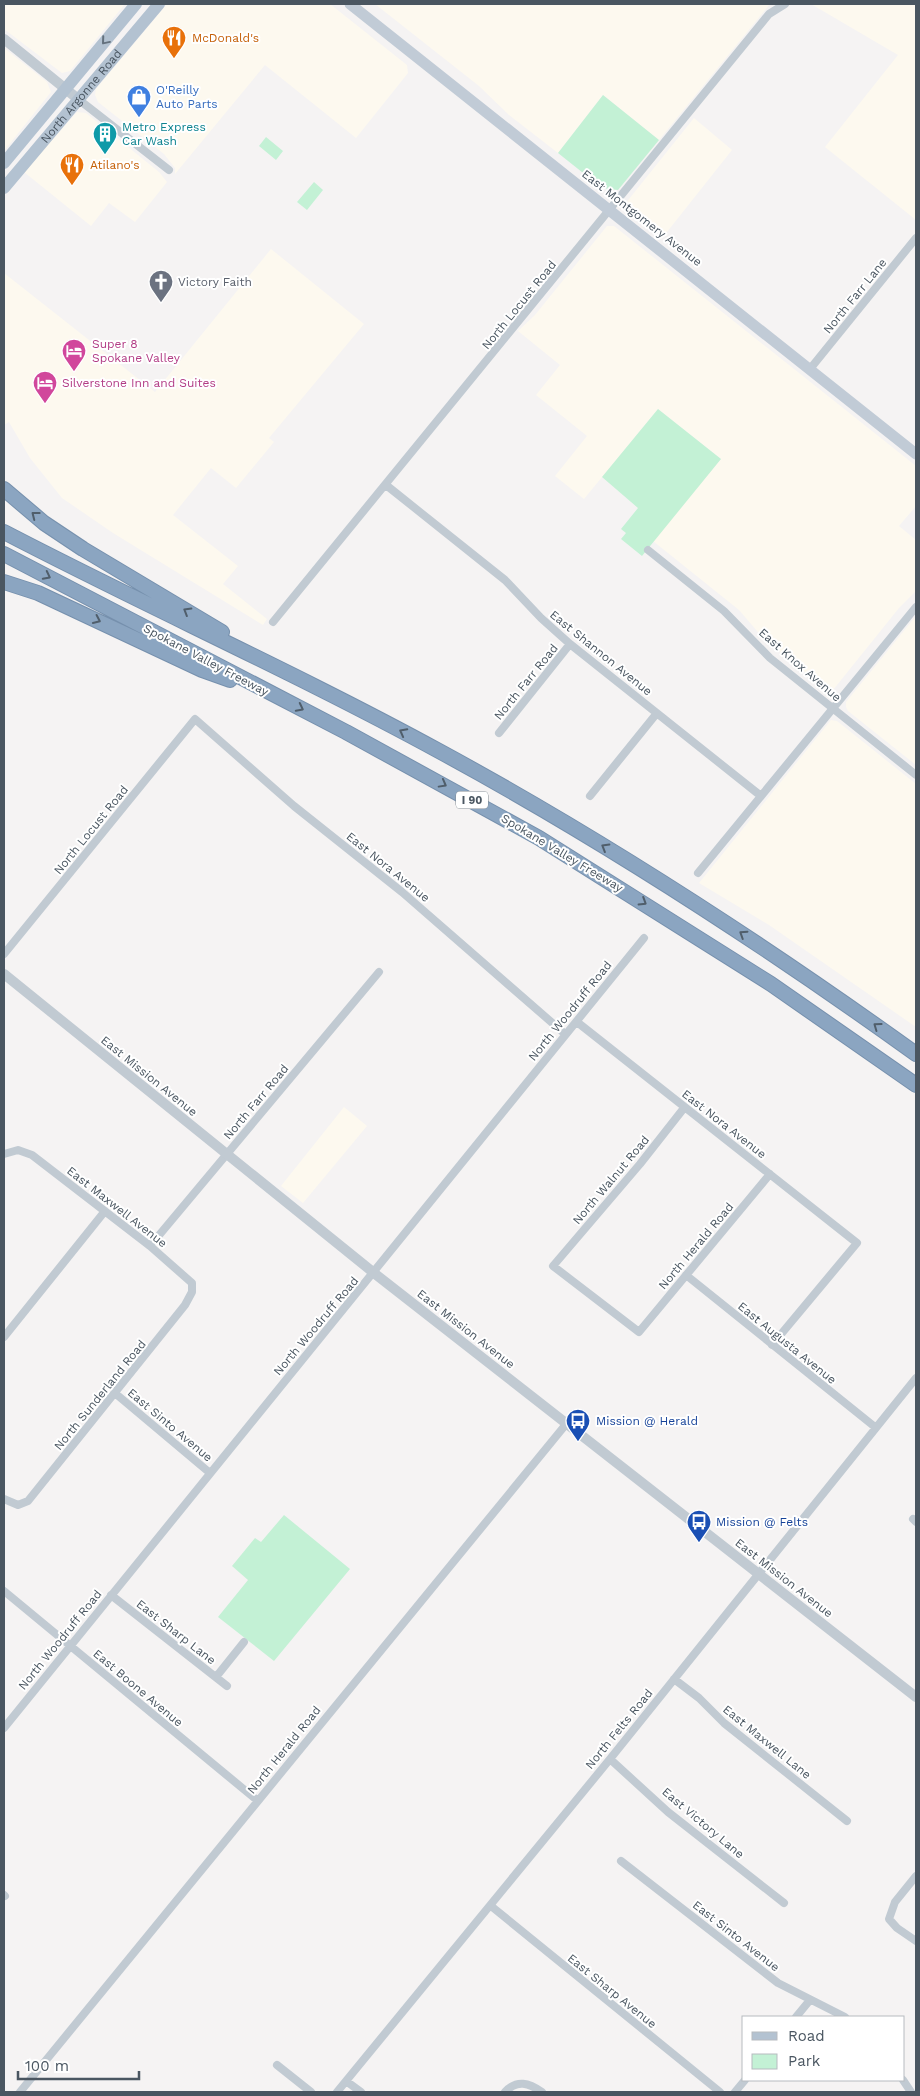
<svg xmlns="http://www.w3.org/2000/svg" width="920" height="2096" font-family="'Work Sans',sans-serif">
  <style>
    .commercial { fill: #fdf9ef }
    .green { fill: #c3f1d5 }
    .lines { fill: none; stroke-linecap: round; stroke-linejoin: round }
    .motorway-casing { stroke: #7690ad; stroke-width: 16 }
    .minor { stroke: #c1cad2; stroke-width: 8 }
    .tertiary { stroke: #c1cad2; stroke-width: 10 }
    .secondary { stroke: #c1cbd6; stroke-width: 11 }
    .primary { stroke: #b3c2d1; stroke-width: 12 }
    .motorway { stroke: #8ba5c1; stroke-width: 14 }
    .oneway { stroke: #64717d }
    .oneway2 { stroke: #505e6b }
    .labels { text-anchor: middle; stroke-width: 4; stroke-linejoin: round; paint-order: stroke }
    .shield { fill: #fff; stroke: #808990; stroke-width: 1 }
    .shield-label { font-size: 11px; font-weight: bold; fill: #4a5661 }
    .food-label { font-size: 12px; fill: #c56008; stroke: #fff; text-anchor: start }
    .shop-label { font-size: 12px; fill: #366cbe; stroke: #fff; text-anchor: start }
    .street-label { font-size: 12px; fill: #4a5661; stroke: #fff }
    .culture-label { font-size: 12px; fill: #0d838f; stroke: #fff; text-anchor: start }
    .worship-label { font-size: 12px; fill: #5b616d; stroke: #fff; text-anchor: start }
    .hotel-label { font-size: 12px; fill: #b23c85; stroke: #fff; text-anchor: start }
    .transit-label { font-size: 12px; fill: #164399; stroke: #fff; text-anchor: start }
  </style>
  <rect width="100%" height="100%" fill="#f5f3f3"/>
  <!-- commercial -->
  <path class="commercial" d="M4,4h121l-55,67 -8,2 -58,-44z
    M167,4h163l77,61 1,8 -52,65 -91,-73 -90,109v-6l-11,-14 -66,-52 -3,-7 1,-6z
    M375,4h395l-111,136 -56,-45 -45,58 -49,-38 -30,-29z
    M811,4h105v216l-91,-73 73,-92z
    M4,48l43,34 4,10 -47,59z
    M77,112l9,1 73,59 8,10 -32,40 -26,-19 -18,23 -67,-54z
    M694,118l38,32 -69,87 -38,-33z
    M607,226h7l302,240v40l-17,20 17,14v51l-17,17 -66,82h-6l-64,-52 -24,-28 -86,-69 68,-82 -63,-50 -74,90 -29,-23 32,-40 -51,-41 24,-30 -42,-34 17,-16z
    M271,249l93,75 -95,114 5,4 -38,46 -25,-20 -38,47 65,51 -15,18 44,35 -4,6 -150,-92 -51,-35 -32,-40 -21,-36 -5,3v-152l151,119z
    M916,616v149l-68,-54 -2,-4v-5z
    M831,720l6,1 79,63v243l-147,-102 -70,-42z
    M344,1107l23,19 -64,77 -22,-17z"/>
  <!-- green -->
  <path class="green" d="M603,95l56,45 -41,50 -16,-2 -44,-35z
    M266,137l17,14 -7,9 -17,-14z
    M314,182l9,8 -16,20 -10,-8z
    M658,409l63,50 -79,97 -21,-17 5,-6 -5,-4 17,-21 -36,-31z
    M284,1515l66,54 -76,92 -56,-44 30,-37 -16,-14 23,-28 6,4z"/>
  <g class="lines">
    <defs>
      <path id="motorway" d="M4,489l40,34 39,26 139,83
        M4,532c144,75 292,141 435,219 166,90 324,193 477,303
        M4,554l342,178 193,106 232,146 145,101
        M4,582l34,11 164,77 28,10"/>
    </defs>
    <!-- motorway casing -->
    <use href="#motorway" class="motorway-casing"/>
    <!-- minor -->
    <path class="minor" d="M78,99l91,71
      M810,369l106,-131
      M386,485l119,95 36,38 29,26 191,152
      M648,550l76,61 46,47 146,117
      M273,622l496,-608 16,-10
      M499,733l71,-89
      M590,796l67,-83
      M698,873l218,-266
      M4,954l191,-235 99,87 108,86 163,142
      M577,1022l280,221 -85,102
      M684,1108l-44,56 -87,102 86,66 131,-158
      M4,1154l14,-4 14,5 118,91 42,37v9l-7,13 -157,196 -10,4 -14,-6
      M150,1246l229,-274
      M686,1275l189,152
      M4,1337l101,-126
      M116,1394l94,79
      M913,1519l3,3
      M4,1591l254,210
      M111,1595l116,91
      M216,1677l28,-35
      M674,1679l25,19 25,25 123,98
      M4,1728l640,-790
      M610,1759l58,53 116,91
      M621,1861l157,122 67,34
      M916,1876l-21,26 -6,17 8,9 19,13
      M4,1895l1,1
      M491,1906l229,186
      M796,2017l14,-17
      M277,2065l34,27
      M903,2080l8,12
      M346,2081l15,11
      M20,2092l547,-669
      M337,2092l273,-333 306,-381
      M505,2092c12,-13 24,-9 37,0
      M735,2092l10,-12"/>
    <!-- tertiary -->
    <path class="tertiary" d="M4,39l74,60
      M4,974l370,299 542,424"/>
    <!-- secondary -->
    <path class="secondary" d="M350,4l566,450"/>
    <!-- primary -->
    <g class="primary">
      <path d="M4,163l132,-159"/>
      <path id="s1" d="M4,188l155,-184"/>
    </g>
    <!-- motorway -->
    <use href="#motorway" class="motorway"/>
  </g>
  <!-- one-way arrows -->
  <defs><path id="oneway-chevron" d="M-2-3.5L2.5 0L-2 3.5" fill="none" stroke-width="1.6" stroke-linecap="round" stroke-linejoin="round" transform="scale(1.25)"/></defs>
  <use class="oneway" href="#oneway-chevron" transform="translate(105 41) rotate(130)"/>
  <g class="oneway2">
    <use href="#oneway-chevron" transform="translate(35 515) rotate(-142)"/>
    <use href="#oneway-chevron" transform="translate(47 576) rotate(27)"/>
    <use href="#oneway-chevron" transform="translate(187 611) rotate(-149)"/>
    <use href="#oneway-chevron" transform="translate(97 620) rotate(25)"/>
    <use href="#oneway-chevron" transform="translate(300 708) rotate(27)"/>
    <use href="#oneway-chevron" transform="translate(403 732) rotate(-152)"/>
    <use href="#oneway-chevron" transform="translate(443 784) rotate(29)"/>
    <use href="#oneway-chevron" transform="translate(605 847) rotate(-149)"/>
    <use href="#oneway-chevron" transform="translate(643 902) rotate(32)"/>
    <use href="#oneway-chevron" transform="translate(743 934) rotate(-147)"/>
    <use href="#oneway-chevron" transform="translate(877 1026) rotate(-144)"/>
  </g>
  <!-- icons -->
  <defs>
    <symbol id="restaurant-pin" viewBox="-11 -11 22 30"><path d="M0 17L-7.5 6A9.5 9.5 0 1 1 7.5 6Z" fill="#e8710a" stroke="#fff"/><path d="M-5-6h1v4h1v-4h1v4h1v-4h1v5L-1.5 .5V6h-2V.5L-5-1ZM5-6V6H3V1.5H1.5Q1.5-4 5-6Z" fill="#fff"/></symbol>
    <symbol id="shop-pin" viewBox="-11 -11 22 30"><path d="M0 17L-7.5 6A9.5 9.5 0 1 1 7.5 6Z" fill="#3f7fe0" stroke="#fff"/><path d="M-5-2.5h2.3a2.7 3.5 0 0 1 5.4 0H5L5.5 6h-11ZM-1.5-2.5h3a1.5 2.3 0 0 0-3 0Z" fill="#fff"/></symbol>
    <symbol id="building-pin" viewBox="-11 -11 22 30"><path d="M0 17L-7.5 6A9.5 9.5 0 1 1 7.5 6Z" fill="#0f9aa8" stroke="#fff"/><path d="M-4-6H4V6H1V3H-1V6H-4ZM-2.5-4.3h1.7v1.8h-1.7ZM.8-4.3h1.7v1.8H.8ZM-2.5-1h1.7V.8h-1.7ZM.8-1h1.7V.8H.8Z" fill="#fff"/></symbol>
    <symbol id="church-pin" viewBox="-11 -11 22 30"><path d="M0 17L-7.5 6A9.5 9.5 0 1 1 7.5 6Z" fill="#6b7280" stroke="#fff"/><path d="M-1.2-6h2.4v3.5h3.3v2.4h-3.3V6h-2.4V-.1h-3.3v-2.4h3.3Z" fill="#fff"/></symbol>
    <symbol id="hotel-pin" viewBox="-11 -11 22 30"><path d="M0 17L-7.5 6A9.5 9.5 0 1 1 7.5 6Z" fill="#d1479c" stroke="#fff"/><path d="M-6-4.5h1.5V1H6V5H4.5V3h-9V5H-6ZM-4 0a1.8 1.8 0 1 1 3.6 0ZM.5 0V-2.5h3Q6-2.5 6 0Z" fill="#fff"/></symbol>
    <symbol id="bus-pin" viewBox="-11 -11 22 30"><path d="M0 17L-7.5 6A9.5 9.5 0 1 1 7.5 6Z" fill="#1a4fb4" stroke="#fff"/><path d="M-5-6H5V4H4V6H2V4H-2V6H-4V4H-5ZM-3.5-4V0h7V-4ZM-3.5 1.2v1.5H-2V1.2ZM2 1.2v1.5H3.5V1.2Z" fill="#fff"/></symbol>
  </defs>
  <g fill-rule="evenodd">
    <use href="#restaurant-pin" x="160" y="24" width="28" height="38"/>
    <use href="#shop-pin" x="125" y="83" width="28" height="38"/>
    <use href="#building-pin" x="91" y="120" width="28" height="38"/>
    <use href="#restaurant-pin" x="58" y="151" width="28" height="38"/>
    <use href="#church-pin" x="147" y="268" width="28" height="38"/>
    <use href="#hotel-pin" x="60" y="337" width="28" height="38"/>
    <use href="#hotel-pin" x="31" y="369" width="28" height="38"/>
    <use href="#bus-pin" x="564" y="1407" width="28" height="38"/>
    <use href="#bus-pin" x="685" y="1508" width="28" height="38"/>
  </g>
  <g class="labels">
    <!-- shield labels -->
    <rect class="shield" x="456" y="791.5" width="32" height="17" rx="4"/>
    <g class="shield-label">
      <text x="472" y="804">I 90</text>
    </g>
    <!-- food labels -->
    <g class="food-label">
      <text x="192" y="42">McDonald's</text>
      <text x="90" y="169">Atilano's</text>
    </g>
    <!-- shop labels -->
    <g class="shop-label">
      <text x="156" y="94">O'Reilly<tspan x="156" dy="14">Auto Parts</tspan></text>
    </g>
    <!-- street labels -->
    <g class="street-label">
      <text dy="4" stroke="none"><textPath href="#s1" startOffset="120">North Argonne Road</textPath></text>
      <text transform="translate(642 218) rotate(38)" y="4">East Montgomery Avenue</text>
      <text transform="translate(855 296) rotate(-51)" y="4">North Farr Lane</text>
      <text transform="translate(519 305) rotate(-51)" y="4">North Locust Road</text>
      <text transform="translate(601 653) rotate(39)" y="4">East Shannon Avenue</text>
      <text transform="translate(206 660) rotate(28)" y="4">Spokane Valley Freeway</text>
      <text transform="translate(800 665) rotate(41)" y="4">East Knox Avenue</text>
      <text transform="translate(526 682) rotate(-51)" y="4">North Farr Road</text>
      <text transform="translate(91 830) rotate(-51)" y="4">North Locust Road</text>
      <text transform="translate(562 853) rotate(31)" y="4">Spokane Valley Freeway</text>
      <text transform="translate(388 867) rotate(39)" y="4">East Nora Avenue</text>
      <text transform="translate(570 1011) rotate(-51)" y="4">North Woodruff Road</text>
      <text transform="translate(149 1076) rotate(39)" y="4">East Mission Avenue</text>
      <text transform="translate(256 1102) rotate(-50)" y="4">North Farr Road</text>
      <text transform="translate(724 1124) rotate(38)" y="4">East Nora Avenue</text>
      <text transform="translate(611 1180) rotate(-50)" y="4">North Walnut Road</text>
      <text transform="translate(117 1207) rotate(38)" y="4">East Maxwell Avenue</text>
      <text transform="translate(696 1246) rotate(-50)" y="4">North Herald Road</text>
      <text transform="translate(316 1326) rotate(-50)" y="4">North Woodruff Road</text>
      <text transform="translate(466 1329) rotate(38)" y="4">East Mission Avenue</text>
      <text transform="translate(787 1343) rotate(39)" y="4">East Augusta Avenue</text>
      <text transform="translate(100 1395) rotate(-51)" y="4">North Sunderland Road</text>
      <text transform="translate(170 1425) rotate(40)" y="4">East Sinto Avenue</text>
      <text transform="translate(784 1578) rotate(38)" y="4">East Mission Avenue</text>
      <text transform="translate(176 1632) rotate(38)" y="4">East Sharp Lane</text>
      <text transform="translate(60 1640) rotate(-51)" y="4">North Woodruff Road</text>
      <text transform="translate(138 1688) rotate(40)" y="4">East Boone Avenue</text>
      <text transform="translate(619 1729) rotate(-51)" y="4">North Felts Road</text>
      <text transform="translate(767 1742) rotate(39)" y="4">East Maxwell Lane</text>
      <text transform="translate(284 1750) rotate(-51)" y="4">North Herald Road</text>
      <text transform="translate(703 1823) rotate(40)" y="4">East Victory Lane</text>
      <text transform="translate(736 1936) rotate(38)" y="4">East Sinto Avenue</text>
      <text transform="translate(612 1991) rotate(39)" y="4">East Sharp Avenue</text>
    </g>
    <!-- culture labels -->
    <g class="culture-label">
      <text x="122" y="131">Metro Express<tspan x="122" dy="14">Car Wash</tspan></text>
    </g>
    <!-- worship labels -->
    <g class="worship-label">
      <text x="178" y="286">Victory Faith</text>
    </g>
    <!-- hotel labels -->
    <g class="hotel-label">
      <text x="92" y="348">Super 8<tspan x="92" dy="14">Spokane Valley</tspan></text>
      <text x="62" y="387">Silverstone Inn and Suites</text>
    </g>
    <!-- transit labels -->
    <g class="transit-label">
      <text x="596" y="1425">Mission @ Herald</text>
      <text x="716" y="1526">Mission @ Felts</text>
    </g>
  </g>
  <!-- border -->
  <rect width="920" height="2096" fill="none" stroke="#4a5661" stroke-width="10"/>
  <!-- legend -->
  <rect x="742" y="2016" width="162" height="65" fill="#ffffff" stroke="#b7bbc0"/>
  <rect x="752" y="2032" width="25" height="8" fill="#b3c2d1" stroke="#b7bbc0"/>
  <text x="788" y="2041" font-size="15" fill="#4a5661">Road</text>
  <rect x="752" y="2054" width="25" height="15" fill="#c3f1d5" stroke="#b7bbc0"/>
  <text x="788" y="2066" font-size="15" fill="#4a5661">Park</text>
  <!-- scale -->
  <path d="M18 2071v8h121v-8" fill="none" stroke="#4a5661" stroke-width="2.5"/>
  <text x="25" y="2071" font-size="15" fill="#4a5661" stroke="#ffffff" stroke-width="4" paint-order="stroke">100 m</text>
</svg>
